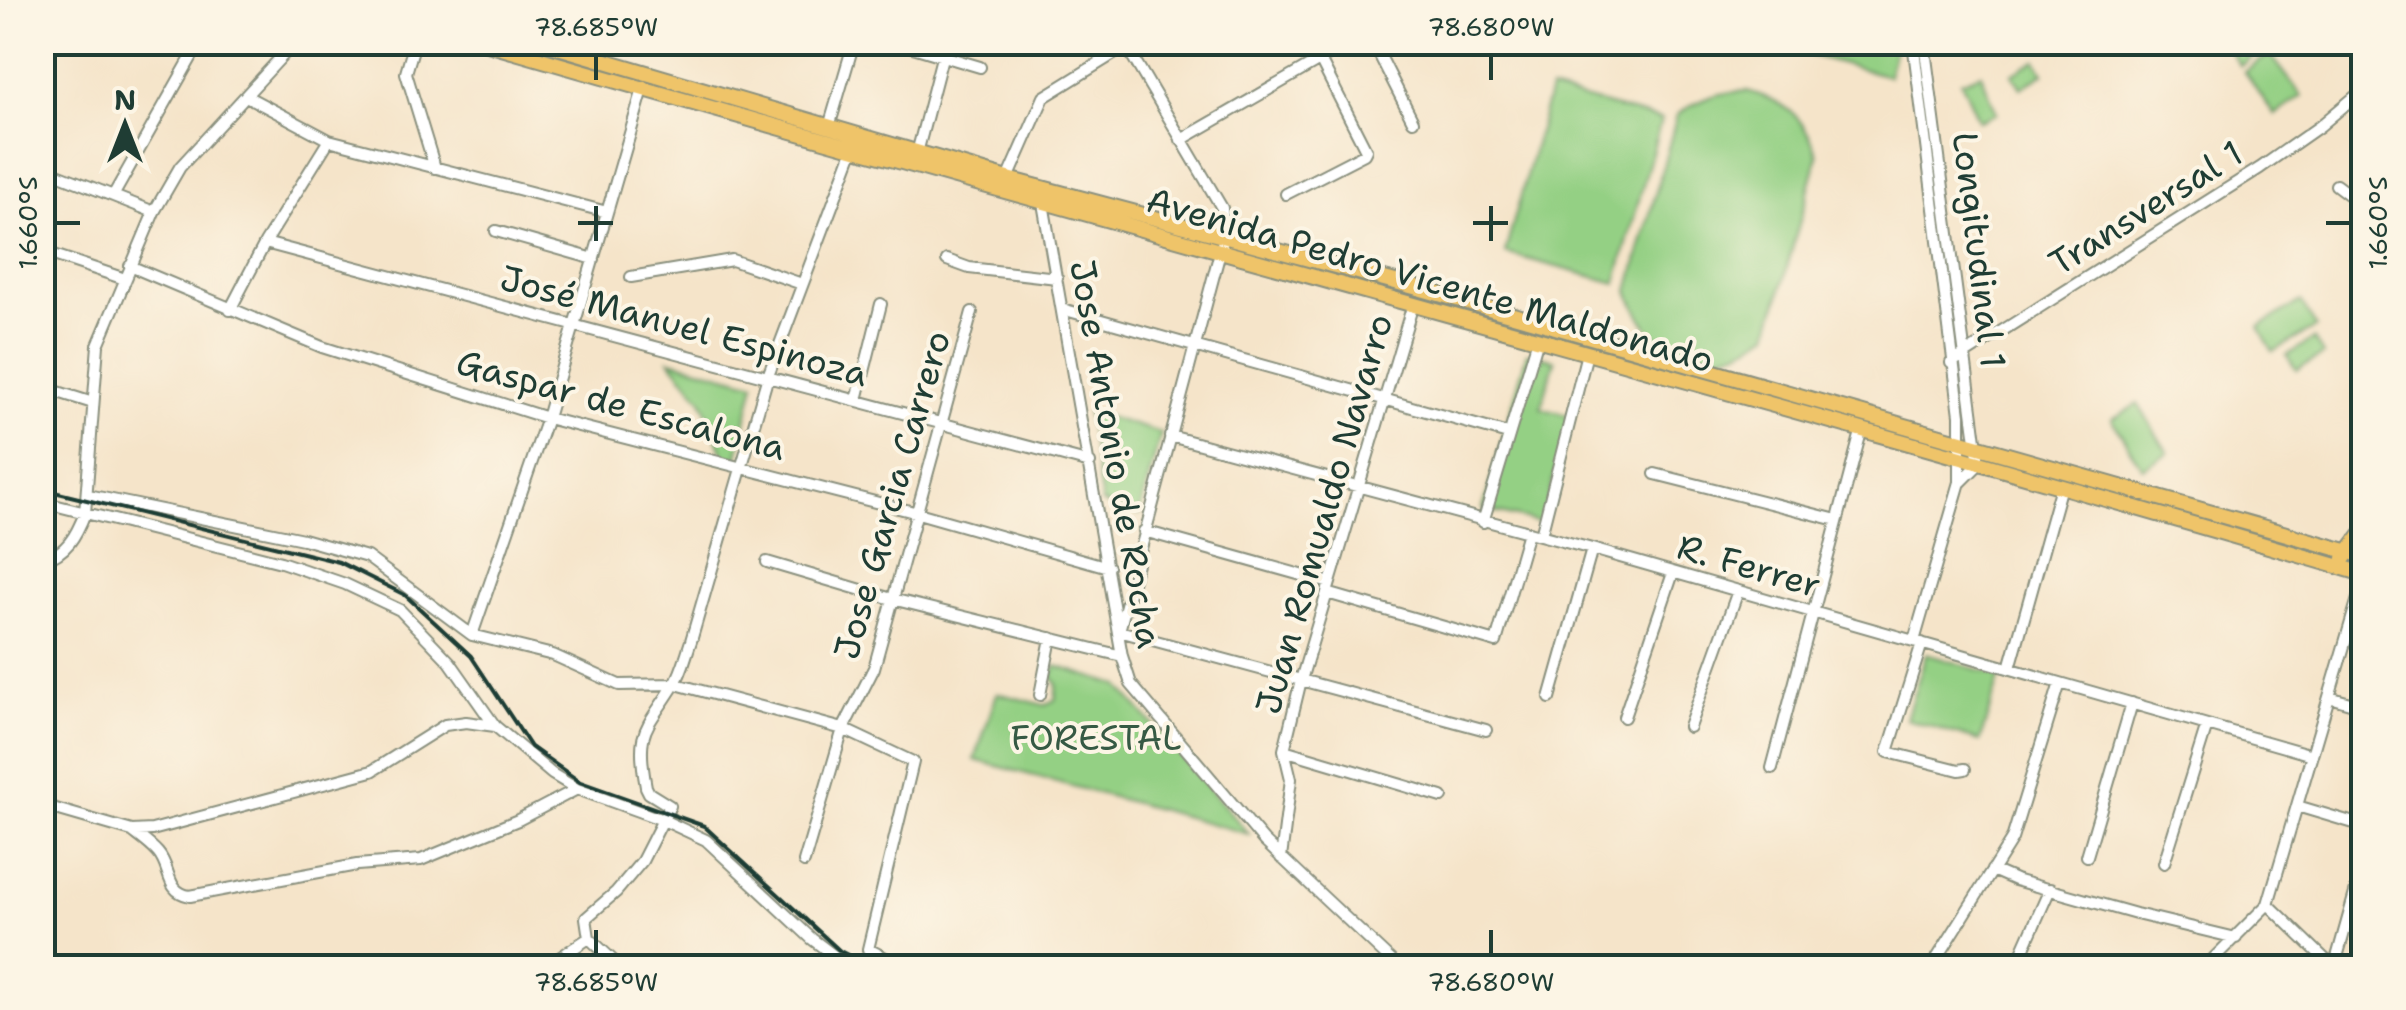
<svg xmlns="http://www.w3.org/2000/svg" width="2406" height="1010" font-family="'Shantell Sans',sans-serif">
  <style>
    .green { fill: #94d084; stroke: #5a865c; stroke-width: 2.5 }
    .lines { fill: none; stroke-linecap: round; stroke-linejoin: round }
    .minor-casing { stroke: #8a907e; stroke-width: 14 }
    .major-casing { stroke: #8a907e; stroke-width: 18 }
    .minor { stroke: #fff; stroke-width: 10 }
    .major { stroke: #efc469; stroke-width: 14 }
    .rail { stroke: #1f3d34; stroke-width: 4 }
    .ticks { fill: none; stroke: #1f3d34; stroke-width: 4 }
    .labels { text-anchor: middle; stroke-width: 8; stroke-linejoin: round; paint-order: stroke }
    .street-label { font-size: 35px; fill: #1f3d34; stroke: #fcf5e5 }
    .park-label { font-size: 35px; fill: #365a44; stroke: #fcf5e5 }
    .neatline { fill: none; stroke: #1f3d34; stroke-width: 4 }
    .ticks-label { font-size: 25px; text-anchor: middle; fill: #1f3d34 }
  </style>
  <rect width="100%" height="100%" fill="#fcf5e5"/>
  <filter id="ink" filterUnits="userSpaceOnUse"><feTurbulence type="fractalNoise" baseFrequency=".01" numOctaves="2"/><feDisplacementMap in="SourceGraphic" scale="20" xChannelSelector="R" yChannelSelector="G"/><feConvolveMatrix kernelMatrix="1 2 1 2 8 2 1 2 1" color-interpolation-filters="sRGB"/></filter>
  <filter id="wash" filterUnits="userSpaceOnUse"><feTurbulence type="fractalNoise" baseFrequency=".0048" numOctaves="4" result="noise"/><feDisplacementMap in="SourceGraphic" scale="40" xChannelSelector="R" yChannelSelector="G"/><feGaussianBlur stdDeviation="2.25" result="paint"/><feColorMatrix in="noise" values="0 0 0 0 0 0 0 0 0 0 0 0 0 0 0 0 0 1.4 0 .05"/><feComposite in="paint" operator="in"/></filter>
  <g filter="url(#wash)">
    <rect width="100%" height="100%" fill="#f5e4c9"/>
    <!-- green -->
    <path class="green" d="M1762,42h134v1l-8,33z
      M2238,43h28l2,3 -28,20 -12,-17z
      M2270,54l32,42 -27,19 -31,-43z
      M2036,60l8,13 -23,15 -9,-14z
      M1981,73l16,40 -18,8 -18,-40z
      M1550,90l111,30 -45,163 -111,-30z
      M1747,91c40,11 56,25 71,64l-49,178c-58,43 -116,27 -140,-42l48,-176c23,-17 41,-23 70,-24z
      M2301,302l15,25 -43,25 -14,-25z
      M2314,339l9,16 -27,15 -9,-15z
      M1527,353l28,7 -14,48 29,8 -28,107 -59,-14z
      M670,360l85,23 -18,77 -13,-4 -22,-56z
      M2138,404l30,49 -26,15 -30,-49z
      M1087,411l74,22 -22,82 -37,-12z
      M1926,654l74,22 -20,65 -74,-22z
      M1056,666l62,19 131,149 -274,-74 22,-67 47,12 11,-5 2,-16 -6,-8z"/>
  </g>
  <g filter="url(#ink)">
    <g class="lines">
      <defs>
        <path id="minor" d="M415,42l-9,31 29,95
          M896,42l84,25
          M1124,42l98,166 2,29 -105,394 367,99
          M1373,42l40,79
          M1913,42l47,373v67l-46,159
          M1924,42l55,422 -18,18
          M248,97l81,43 278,72
          M829,127l25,-85
          M1181,140l170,-98
          M917,153l29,-111
          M42,168l112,44
          M1008,179l36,-82 81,-50
          M2336,185l28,21
          M1286,194l78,-40 2,-4 -55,-108
          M113,196l87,-154
          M1043,203l79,453 9,28 133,157 135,127
          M496,231l98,28
          M265,243l825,220
          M42,251l83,28
          M947,260l22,8 88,10
          M130,266l192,81 225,71 371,95 190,54
          M631,277l101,-17 70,24
          M2364,286v3
          M1062,309l446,125
          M230,310l35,-67 64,-103
          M1951,363l309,-195 60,-42 44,-37
          M2362,376l2,1
          M42,387l51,16
          M857,400l24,-96
          M1170,436l422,113 720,206
          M1655,474l182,46
          M88,495l215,44 64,18 105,78 81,20 66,30 57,-1 167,45 70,33 -45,187 37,19
          M42,502l239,60 64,22 55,26 50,52 45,64 57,48 25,15 86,31 43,20 106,99 38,29
          M1483,522l55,-183
          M1144,531l186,52
          M1541,535l46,-182
          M42,561c25,-8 34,-25 43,-48l13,-168 56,-133 26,-45 115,-125
          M767,562l125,37 230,57
          M1327,593l169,49 32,-110
          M472,635l75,-217 96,-329
          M1922,643l-34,109 71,18 6,-1
          M2010,668l51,-182
          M1040,695l11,-57
          M2329,697l35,10
          M1550,698l42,-149
          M1624,717l49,-144
          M1689,727l49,-136
          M1284,750l158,47
          M1772,768l89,-336
          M42,805l90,26 20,-1 220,-59 73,-46 21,-3 29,4
          M2297,806l67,20
          M132,831c9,7 18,13 26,22 14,16 7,39 32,43l167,-31 64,-5 97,-40 59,-31
          M2087,856l45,-153
          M1281,858l10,-79 -7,-29 17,-70 112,-376
          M804,862l39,-133 31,-61 98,-356
          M2164,863l43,-138
          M1992,870l23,10 121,34 100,24
          M2268,904l66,64 30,-107
          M544,968l45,-30
          M621,968l-32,-30 -3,-20 30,-26 26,-31 28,-55 -21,-13 -3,-6c-11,-58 0,-57 28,-102 8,-12 12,-30 17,-44l77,-265 86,-228
          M1931,968l81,-129 48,-156
          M2015,968l35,-79
          M2204,968l64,-64 96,-326"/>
        <path id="major" d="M481,42c626,182 1257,348 1883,532
          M541,42l467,137 410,109 946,268
          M2344,558l20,-27"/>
      </defs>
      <!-- minor casing -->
      <use href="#minor" class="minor-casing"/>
      <!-- major casing -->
      <use href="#major" class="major-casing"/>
      <!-- minor -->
      <use href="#minor" class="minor"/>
      <!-- major -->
      <use href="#major" class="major"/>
      <!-- rail -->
      <path class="rail" d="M42,489l297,73 66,33 66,61 60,91 49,35 124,44 136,125 33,17"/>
    </g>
  </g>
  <!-- ticks -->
  <path class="ticks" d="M596,55v25M1491,55v25M596,206v35M1491,206v35M55,223h25M578,223h35M1473,223h35M2326,223h25M596,930v25M1491,930v25"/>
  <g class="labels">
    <!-- street labels -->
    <g class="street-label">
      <text transform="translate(2146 208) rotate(-32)" y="12">Transversal 1</text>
      <text transform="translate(1979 250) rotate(83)" y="12">Longitudinal 1</text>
      <text transform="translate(1430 280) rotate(16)" y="12">Avenida Pedro Vicente Maldonado</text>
      <text transform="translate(684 326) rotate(15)" y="12">José Manuel Espinoza</text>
      <text transform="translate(621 405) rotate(15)" y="12">Gaspar de Escalona</text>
      <text transform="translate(1116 454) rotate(80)" y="12">Jose Antonio de Rocha</text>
      <text transform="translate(892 495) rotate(-74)" y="12">Jose Garcia Carrero</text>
      <text transform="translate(1324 514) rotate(-74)" y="12">Juan Romualdo Navarro</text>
      <text transform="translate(1749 566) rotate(16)" y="12">R. Ferrer</text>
    </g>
    <!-- park labels -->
    <g class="park-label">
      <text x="1096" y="750">FORESTAL</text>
    </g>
  </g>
  <!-- margin -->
  <rect width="2406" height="1010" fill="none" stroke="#fcf5e5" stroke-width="110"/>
  <!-- north arrow -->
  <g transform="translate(125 125)" stroke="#fcf5e5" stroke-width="8" paint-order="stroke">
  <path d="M0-8L18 38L0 25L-18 38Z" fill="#1f3d34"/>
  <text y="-15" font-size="28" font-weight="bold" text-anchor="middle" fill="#1f3d34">N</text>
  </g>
  <rect x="55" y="55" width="2296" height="900" class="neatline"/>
  <g class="ticks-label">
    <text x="596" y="36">78.685°W</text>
    <text x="1491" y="36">78.680°W</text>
    <text transform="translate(28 223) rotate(-90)" y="9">1.660°S</text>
    <text transform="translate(2378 223) rotate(-90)" y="9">1.660°S</text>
    <text x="596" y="991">78.685°W</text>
    <text x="1491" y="991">78.680°W</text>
  </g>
</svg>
